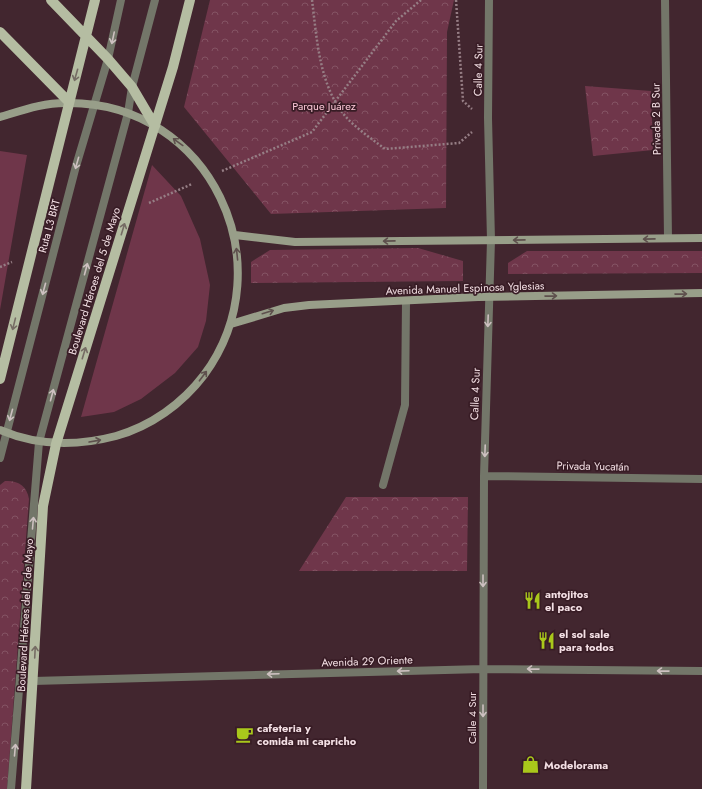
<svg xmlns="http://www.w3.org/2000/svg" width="702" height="789" font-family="Jost,sans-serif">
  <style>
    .forest { fill: url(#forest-crowns) }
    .garden { fill: #6f364a }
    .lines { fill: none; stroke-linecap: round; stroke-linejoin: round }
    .path { stroke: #967e85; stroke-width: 2.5; stroke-dasharray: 2 2; stroke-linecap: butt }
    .service { stroke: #737669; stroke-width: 8 }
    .minor { stroke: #737669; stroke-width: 8 }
    .secondary { stroke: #989e89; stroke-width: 8 }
    .primary { stroke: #b5bda2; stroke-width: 10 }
    .oneway { stroke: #cdc0c0 }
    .oneway2 { stroke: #766c64 }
    .oneway3 { stroke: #5e504d }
    .labels { text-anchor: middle; stroke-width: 3.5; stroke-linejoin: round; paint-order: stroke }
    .street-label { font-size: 11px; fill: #f4e0e5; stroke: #381c25 }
    .park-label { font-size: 11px; fill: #fcc8d7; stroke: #381c25 }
    .poi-label { font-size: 11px; font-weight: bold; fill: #f4e0e5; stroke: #381c25; text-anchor: start }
  </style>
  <defs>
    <pattern id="forest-crowns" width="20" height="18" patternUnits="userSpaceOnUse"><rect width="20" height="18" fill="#6f364a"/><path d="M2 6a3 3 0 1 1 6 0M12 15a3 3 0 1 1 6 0" fill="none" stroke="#845364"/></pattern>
  </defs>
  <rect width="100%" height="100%" fill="#42262f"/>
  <!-- forest -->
  <path class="forest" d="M210,0h244l-7,32 -1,176 -175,6 -87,-107z
    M585,86l66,5 2,59 -60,6z
    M418,248l45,13v20l-212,2v-21l19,-12z
    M527,251h175v22l-194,1v-11z
    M5,481c13,-1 22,5 24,18l-22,290h-7v-304z
    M346,497h122l-1,74h-168z"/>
  <!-- garden -->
  <path class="garden" d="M0,151l27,4 -27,155z
    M152,165l29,31 19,43 10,46 -4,36 -8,26 -23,26 -34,26 -27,13 -33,5z"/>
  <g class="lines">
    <!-- path -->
    <path class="path" d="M312,0c5,39 7,86 34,117 11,12 26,22 39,32l74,-6 13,-11
      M456,0l7,101 9,8
      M222,171l90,-39 84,-111 25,-21
      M149,203l43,-19
      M0,267l12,-5"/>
    <!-- service -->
    <path class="service" d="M0,458l76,-292 32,-107 13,-59
      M383,485l22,-80 1,-104
      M11,789l28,-347 89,-329 4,-26 23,-87"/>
    <!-- minor -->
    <path class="minor" d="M665,0l3,238
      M484,476l218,3
      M33,681l450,-12 219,2
      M483,789l1,-313 7,-236 -3,-122 1,-118"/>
    <!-- secondary -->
    <path class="secondary" d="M0,117c23,-7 45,-15 69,-14 141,0 217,161 135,272 -22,29 -53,51 -88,61 -38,10 -79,10 -116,-6
      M235,235l60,7 407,-4
      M231,324l53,-16 25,-3 169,-8 224,-4"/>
    <!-- primary -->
    <path class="primary" d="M51,0l57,59 24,28 23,39
      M0,32l69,70
      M0,379l95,-379
      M26,789l17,-283 13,-62 117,-377 17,-67"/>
  </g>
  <!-- one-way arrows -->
  <defs><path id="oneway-shaft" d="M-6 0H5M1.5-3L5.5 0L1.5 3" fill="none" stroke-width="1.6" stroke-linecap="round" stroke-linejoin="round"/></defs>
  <g class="oneway">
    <use href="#oneway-shaft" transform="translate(113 38) rotate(102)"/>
    <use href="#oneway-shaft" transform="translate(77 163) rotate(106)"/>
    <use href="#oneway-shaft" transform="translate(86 269) rotate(-75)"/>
    <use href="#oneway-shaft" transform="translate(44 289) rotate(105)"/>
    <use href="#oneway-shaft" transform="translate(488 321) rotate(92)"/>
    <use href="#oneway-shaft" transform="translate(52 395) rotate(-75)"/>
    <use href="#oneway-shaft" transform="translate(11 415) rotate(105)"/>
    <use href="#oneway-shaft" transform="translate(485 451) rotate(92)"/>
    <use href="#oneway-shaft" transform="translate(33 523) rotate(-85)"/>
    <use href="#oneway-shaft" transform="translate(483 581) rotate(90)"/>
    <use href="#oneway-shaft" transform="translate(533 669) rotate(-179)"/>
    <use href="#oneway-shaft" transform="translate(403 671) rotate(178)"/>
    <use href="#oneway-shaft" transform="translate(663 671) rotate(-179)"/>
    <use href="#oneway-shaft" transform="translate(273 674) rotate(178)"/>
    <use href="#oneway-shaft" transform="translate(483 711) rotate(90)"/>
    <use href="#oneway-shaft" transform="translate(15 750) rotate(-85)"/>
  </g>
  <g class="oneway2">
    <use href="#oneway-shaft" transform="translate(76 75) rotate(106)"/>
    <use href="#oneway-shaft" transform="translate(123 229) rotate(-73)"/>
    <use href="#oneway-shaft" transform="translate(14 324) rotate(104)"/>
    <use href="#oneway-shaft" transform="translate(84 353) rotate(-73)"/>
    <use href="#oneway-shaft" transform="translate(35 652) rotate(-87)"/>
  </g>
  <g class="oneway3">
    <use href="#oneway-shaft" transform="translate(178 142) rotate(-144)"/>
    <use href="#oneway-shaft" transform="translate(649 239) rotate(179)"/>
    <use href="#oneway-shaft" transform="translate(519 240) rotate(179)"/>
    <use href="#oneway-shaft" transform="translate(389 241) rotate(179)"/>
    <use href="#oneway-shaft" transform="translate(237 254) rotate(-96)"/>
    <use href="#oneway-shaft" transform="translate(681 294) rotate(-1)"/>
    <use href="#oneway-shaft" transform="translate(551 296) rotate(-1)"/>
    <use href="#oneway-shaft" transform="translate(268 312) rotate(-17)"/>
    <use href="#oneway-shaft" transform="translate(203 376) rotate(-53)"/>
    <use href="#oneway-shaft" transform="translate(95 441) rotate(-10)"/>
  </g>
  <!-- icons -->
  <defs>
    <symbol id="restaurant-bare" viewBox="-9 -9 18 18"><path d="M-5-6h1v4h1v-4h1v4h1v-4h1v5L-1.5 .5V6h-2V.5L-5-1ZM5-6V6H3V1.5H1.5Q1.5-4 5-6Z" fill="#a9c71b" stroke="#381c25" stroke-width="2.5" paint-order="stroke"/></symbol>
    <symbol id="cafe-bare" viewBox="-9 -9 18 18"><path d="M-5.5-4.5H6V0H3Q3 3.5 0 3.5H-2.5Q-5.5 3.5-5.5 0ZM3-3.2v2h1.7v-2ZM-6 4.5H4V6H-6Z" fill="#a9c71b" stroke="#381c25" stroke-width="2.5" paint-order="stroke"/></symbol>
    <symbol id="shop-bare" viewBox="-9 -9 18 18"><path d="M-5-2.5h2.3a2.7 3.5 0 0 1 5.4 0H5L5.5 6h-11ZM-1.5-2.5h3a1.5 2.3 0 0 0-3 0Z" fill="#a9c71b" stroke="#381c25" stroke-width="2.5" paint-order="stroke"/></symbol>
  </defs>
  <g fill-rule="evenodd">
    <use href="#restaurant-bare" x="520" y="588" width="25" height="25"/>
    <use href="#restaurant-bare" x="534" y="628" width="25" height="25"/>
    <use href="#cafe-bare" x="232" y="722" width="25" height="25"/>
    <use href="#shop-bare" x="518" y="752" width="25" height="25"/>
  </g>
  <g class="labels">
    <!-- street labels -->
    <g class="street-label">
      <text transform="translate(478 70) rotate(-89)" y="4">Calle 4 Sur</text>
      <text transform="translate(656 119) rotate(-91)" y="4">Privada 2 B Sur</text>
      <text transform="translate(49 226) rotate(-75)" y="4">Ruta L3 BRT</text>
      <text transform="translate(94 281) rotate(-73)" y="4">Boulevard Héroes del 5 de Mayo</text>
      <text transform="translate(465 288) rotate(-2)" y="4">Avenida Manuel Espinosa Yglesias</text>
      <text transform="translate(475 394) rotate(-88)" y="4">Calle 4 Sur</text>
      <text transform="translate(593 466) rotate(1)" y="4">Privada Yucatán</text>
      <text transform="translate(25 615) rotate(-87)" y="4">Boulevard Héroes del 5 de Mayo</text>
      <text transform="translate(367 661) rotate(-2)" y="4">Avenida 29 Oriente</text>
      <text transform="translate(472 718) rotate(-90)" y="4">Calle 4 Sur</text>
    </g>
    <!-- park labels -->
    <g class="park-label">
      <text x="324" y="110">Parque Juárez</text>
    </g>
    <!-- poi labels -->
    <g class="poi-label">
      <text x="545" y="598">antojitos<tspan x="545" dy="13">el paco</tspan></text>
      <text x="559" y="638">el sol sale<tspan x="559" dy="13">para todos</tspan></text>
      <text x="257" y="732">cafeteria y<tspan x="257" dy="13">comida mi capricho</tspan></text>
      <text x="544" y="769">Modelorama</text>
    </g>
  </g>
</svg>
